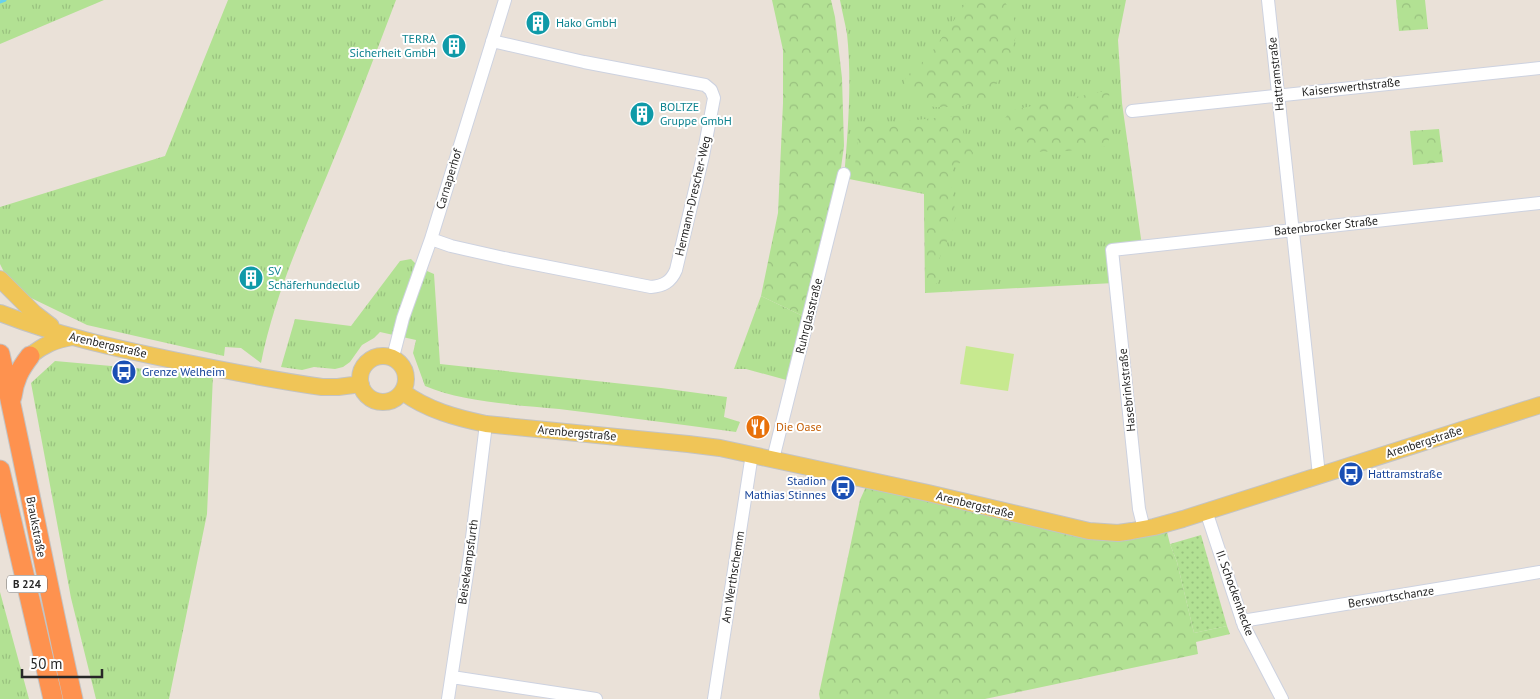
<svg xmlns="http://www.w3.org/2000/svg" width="1540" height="699" font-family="'PT Sans',sans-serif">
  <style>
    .grass { fill: url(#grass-tufts) }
    .forest { fill: url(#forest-crowns) }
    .garden { fill: url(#garden-dots) }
    .pitch { fill: #c7e98f }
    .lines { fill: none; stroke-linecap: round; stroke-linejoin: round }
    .stream { stroke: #69d1ed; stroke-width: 3 }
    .minor-casing { stroke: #cdd2e0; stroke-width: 14 }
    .major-casing { stroke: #c3c3c3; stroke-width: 18 }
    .highway-casing { stroke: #c3c3c3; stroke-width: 21 }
    .minor { stroke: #fff; stroke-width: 12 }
    .major { stroke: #f0c557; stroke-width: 16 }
    .highway { stroke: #fe924f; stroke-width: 19 }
    .labels { text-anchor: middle; stroke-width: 4; stroke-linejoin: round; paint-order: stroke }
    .shield { fill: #fff; stroke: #686868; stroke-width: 1 }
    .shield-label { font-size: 11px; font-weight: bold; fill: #272727 }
    .culture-label { font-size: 12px; fill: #0d838f; stroke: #fff; text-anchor: start }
    .street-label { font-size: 12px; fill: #272727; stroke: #fff }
    .transit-label { font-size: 12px; fill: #164399; stroke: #fff; text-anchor: start }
    .food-label { font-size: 12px; fill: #c56008; stroke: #fff; text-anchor: start }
  </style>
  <defs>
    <pattern id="grass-tufts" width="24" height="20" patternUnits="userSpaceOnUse" patternTransform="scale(1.25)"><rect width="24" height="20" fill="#b2e193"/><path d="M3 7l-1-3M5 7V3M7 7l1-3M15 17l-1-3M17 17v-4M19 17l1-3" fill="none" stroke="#99c17f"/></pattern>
    <pattern id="forest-crowns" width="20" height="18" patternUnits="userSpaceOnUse" patternTransform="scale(1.25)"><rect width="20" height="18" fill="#b2e193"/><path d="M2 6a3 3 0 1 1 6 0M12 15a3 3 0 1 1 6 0" fill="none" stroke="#99c17f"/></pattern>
    <pattern id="garden-dots" width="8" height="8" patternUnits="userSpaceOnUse" patternTransform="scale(1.25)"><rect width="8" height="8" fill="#b2e193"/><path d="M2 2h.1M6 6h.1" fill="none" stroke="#99c17f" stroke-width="1.8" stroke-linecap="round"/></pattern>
  </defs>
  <rect width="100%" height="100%" fill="#eae1d8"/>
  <!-- grass -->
  <path class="grass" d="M0,0h104l-104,44z
    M228,0h168c-22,58 -44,116 -68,173 -26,62 -54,124 -67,190l-20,-15 -16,-1 -1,9 -137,-31 -58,-28 -24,-23 -5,-10v-57l165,-51z
    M840,0h286l-8,40 4,63 20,143 -31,2 3,35 -189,10 -1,-99 -80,-16c4,-47 8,-97 3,-144 -2,-11 -5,-23 -7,-34z
    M411,259l9,9 14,6 6,90 221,24 66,9 -3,20 16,5 -4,10c-59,-8 -118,-16 -177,-23 -41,-4 -97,-7 -134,-23l-12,-33 3,-13 -36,-8 -6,6 -12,7 -12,17 -7,5 -8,2 -21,-2 -12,3 -21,-3 14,-48 56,7 49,-65z
    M761,296l46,22 -17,63 -44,-12h-12z
    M55,361l158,14 -6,139 -38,185h-73l-25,-101 -40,-215z
    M0,592l29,107h-29z"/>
  <!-- forest -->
  <path class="forest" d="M772,0h59l4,17 7,61 2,68 -4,29 -33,143 -46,-22 17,-83 5,-110v-53z
    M975,0l29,1 8,11 5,19 -4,17 -16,33 -7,20c-15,4 -52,9 -66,4 -9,-3 -18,-15 -20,-24l5,-7 20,-18 37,-53z
    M1396,0h29l3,29 -29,2z
    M1110,90l-2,14 1,42 -42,5 -34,1 -7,-12 -22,-21 8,-9z
    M963,115c-5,16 6,28 12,42l-1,4 -20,3c-7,16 2,37 1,54 -1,17 -15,31 -17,47 0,5 1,11 1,16l-9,9h-4l-2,-97 -70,-17 5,-50z
    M1439,129l4,33 -30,3 -3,-34z
    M868,482l221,49 76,-7 5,20 7,18 17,71 33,-7 3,8 -34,8 2,12 -213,45h-165l-1,-5 41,-194z"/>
  <!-- garden -->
  <path class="garden" d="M1201,535l26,91 -33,7 -17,-71 -7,-18z"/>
  <!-- pitch -->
  <path class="pitch" d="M966,346l48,8 -6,37 -48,-7z"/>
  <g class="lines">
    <!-- stream -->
    <path class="stream" d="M0,2l5,-2"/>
    <defs>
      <path id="minor" d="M1268,0l51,475
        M1132,111l408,-43
        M431,239l20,7 53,12 147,29c12,-1 20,-5 25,-17l27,-114 11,-58 -3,-8 -6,-5 -121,-23 -92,-21
        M393,357l10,-39 28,-79 74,-239
        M773,459l71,-285
        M1206,511l38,115 38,73
        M1144,529l-5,-20 -27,-259 428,-47
        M1242,621l298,-49
        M452,677l144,22
        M448,699l22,-145 16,-130
        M714,699l38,-245"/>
      <path id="major" d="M0,279l34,34 17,13
        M0,313c56,22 114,35 173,47 49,10 99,20 149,27h16l23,-3
        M360 379a23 23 0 1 1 46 0a23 23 0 1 1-46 0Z
        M30,356c13,-11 25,-16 42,-19
        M403,392c24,18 54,26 83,32l202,20 32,4 208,45 161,38 29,2 14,-2 22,-4 29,-8 357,-114"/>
      <path id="highway" d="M0,354c26,115 47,230 73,345
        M12,397c2,-17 8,-28 18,-41
        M0,470l53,229"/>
    </defs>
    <!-- minor casing -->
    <use href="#minor" class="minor-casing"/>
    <!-- major casing -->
    <use href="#major" class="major-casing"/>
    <!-- highway casing -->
    <use href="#highway" class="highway-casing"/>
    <!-- minor -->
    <use href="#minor" class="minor"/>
    <!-- major -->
    <use href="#major" class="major"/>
    <!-- highway -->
    <use href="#highway" class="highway"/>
  </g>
  <!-- icons -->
  <defs>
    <symbol id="building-disc" viewBox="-11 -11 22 22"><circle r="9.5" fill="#0f9aa8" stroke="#fff"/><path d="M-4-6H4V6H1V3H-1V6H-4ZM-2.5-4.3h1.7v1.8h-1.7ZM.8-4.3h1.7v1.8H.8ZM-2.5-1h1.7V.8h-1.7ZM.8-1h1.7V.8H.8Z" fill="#fff"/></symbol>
    <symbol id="bus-disc" viewBox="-11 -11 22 22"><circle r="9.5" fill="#1a4fb4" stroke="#fff"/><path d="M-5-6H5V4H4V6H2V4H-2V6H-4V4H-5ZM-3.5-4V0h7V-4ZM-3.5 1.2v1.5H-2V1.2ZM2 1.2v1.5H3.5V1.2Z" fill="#fff"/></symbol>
    <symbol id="restaurant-disc" viewBox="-11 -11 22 22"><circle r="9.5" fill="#e8710a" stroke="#fff"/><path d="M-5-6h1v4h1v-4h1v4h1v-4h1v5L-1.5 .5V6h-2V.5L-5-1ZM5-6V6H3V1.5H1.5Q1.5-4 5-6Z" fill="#fff"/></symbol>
  </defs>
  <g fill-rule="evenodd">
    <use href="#building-disc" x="524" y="9" width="28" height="28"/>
    <use href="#building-disc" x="440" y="32" width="28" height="28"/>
    <use href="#building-disc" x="628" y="100" width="28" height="28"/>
    <use href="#building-disc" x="237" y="264" width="28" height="28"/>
    <use href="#bus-disc" x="110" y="358" width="28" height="28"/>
    <use href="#restaurant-disc" x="744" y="413" width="28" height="28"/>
    <use href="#bus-disc" x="1337" y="460" width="28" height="28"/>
    <use href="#bus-disc" x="829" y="474" width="28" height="28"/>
  </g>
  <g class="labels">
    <!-- shield labels -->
    <rect class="shield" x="7" y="575.5" width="40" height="17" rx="4"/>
    <g class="shield-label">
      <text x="27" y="588">B 224</text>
    </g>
    <!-- culture labels -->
    <g class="culture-label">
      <text x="556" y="27">Hako GmbH</text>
      <text x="436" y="43" text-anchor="end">TERRA<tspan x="436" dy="14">Sicherheit GmbH</tspan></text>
      <text x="660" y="111">BOLTZE<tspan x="660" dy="14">Gruppe GmbH</tspan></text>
      <text x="268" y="275">SV<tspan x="268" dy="14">Schäferhundeclub</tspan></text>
    </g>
    <!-- street labels -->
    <g class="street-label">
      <text transform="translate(1276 74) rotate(-96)" y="4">Hattramstraße</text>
      <text transform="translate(1351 87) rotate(-6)" y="4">Kaiserswerthstraße</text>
      <text transform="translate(449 179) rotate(-73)" y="4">Carnaperhof</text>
      <text transform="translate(693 196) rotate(-77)" y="4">Hermann-Drescher-Weg</text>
      <text transform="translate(1326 226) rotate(-6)" y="4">Batenbrocker Straße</text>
      <text transform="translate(809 316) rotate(-76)" y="4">Ruhrglasstraße</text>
      <text transform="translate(108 345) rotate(13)" y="4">Arenbergstraße</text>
      <text transform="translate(1127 390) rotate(-96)" y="4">Hasebrinkstraße</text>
      <text transform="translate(577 433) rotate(5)" y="4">Arenbergstraße</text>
      <text transform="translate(1424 442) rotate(-18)" y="4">Arenbergstraße</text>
      <text transform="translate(975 505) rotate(14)" y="4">Arenbergstraße</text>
      <text transform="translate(36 527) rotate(79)" y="4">Braukstraße</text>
      <text transform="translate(468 562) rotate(-82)" y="4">Beisekampsfurth</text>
      <text transform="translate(733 577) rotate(-81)" y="4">Am Werthschemm</text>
      <text transform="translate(1235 593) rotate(70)" y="4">II. Schockenhecke</text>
      <text transform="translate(1391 597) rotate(-9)" y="4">Berswortschanze</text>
    </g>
    <!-- transit labels -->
    <g class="transit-label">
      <text x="142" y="376">Grenze Welheim</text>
      <text x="1368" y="478">Hattramstraße</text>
      <text x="826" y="485" text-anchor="end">Stadion<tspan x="826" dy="14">Mathias Stinnes</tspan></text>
    </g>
    <!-- food labels -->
    <g class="food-label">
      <text x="776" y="431">Die Oase</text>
    </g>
  </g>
  <!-- scale -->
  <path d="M22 669v8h80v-8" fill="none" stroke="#272727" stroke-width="2.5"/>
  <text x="30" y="669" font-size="15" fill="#272727" stroke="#ffffff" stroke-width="4" paint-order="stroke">50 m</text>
</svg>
